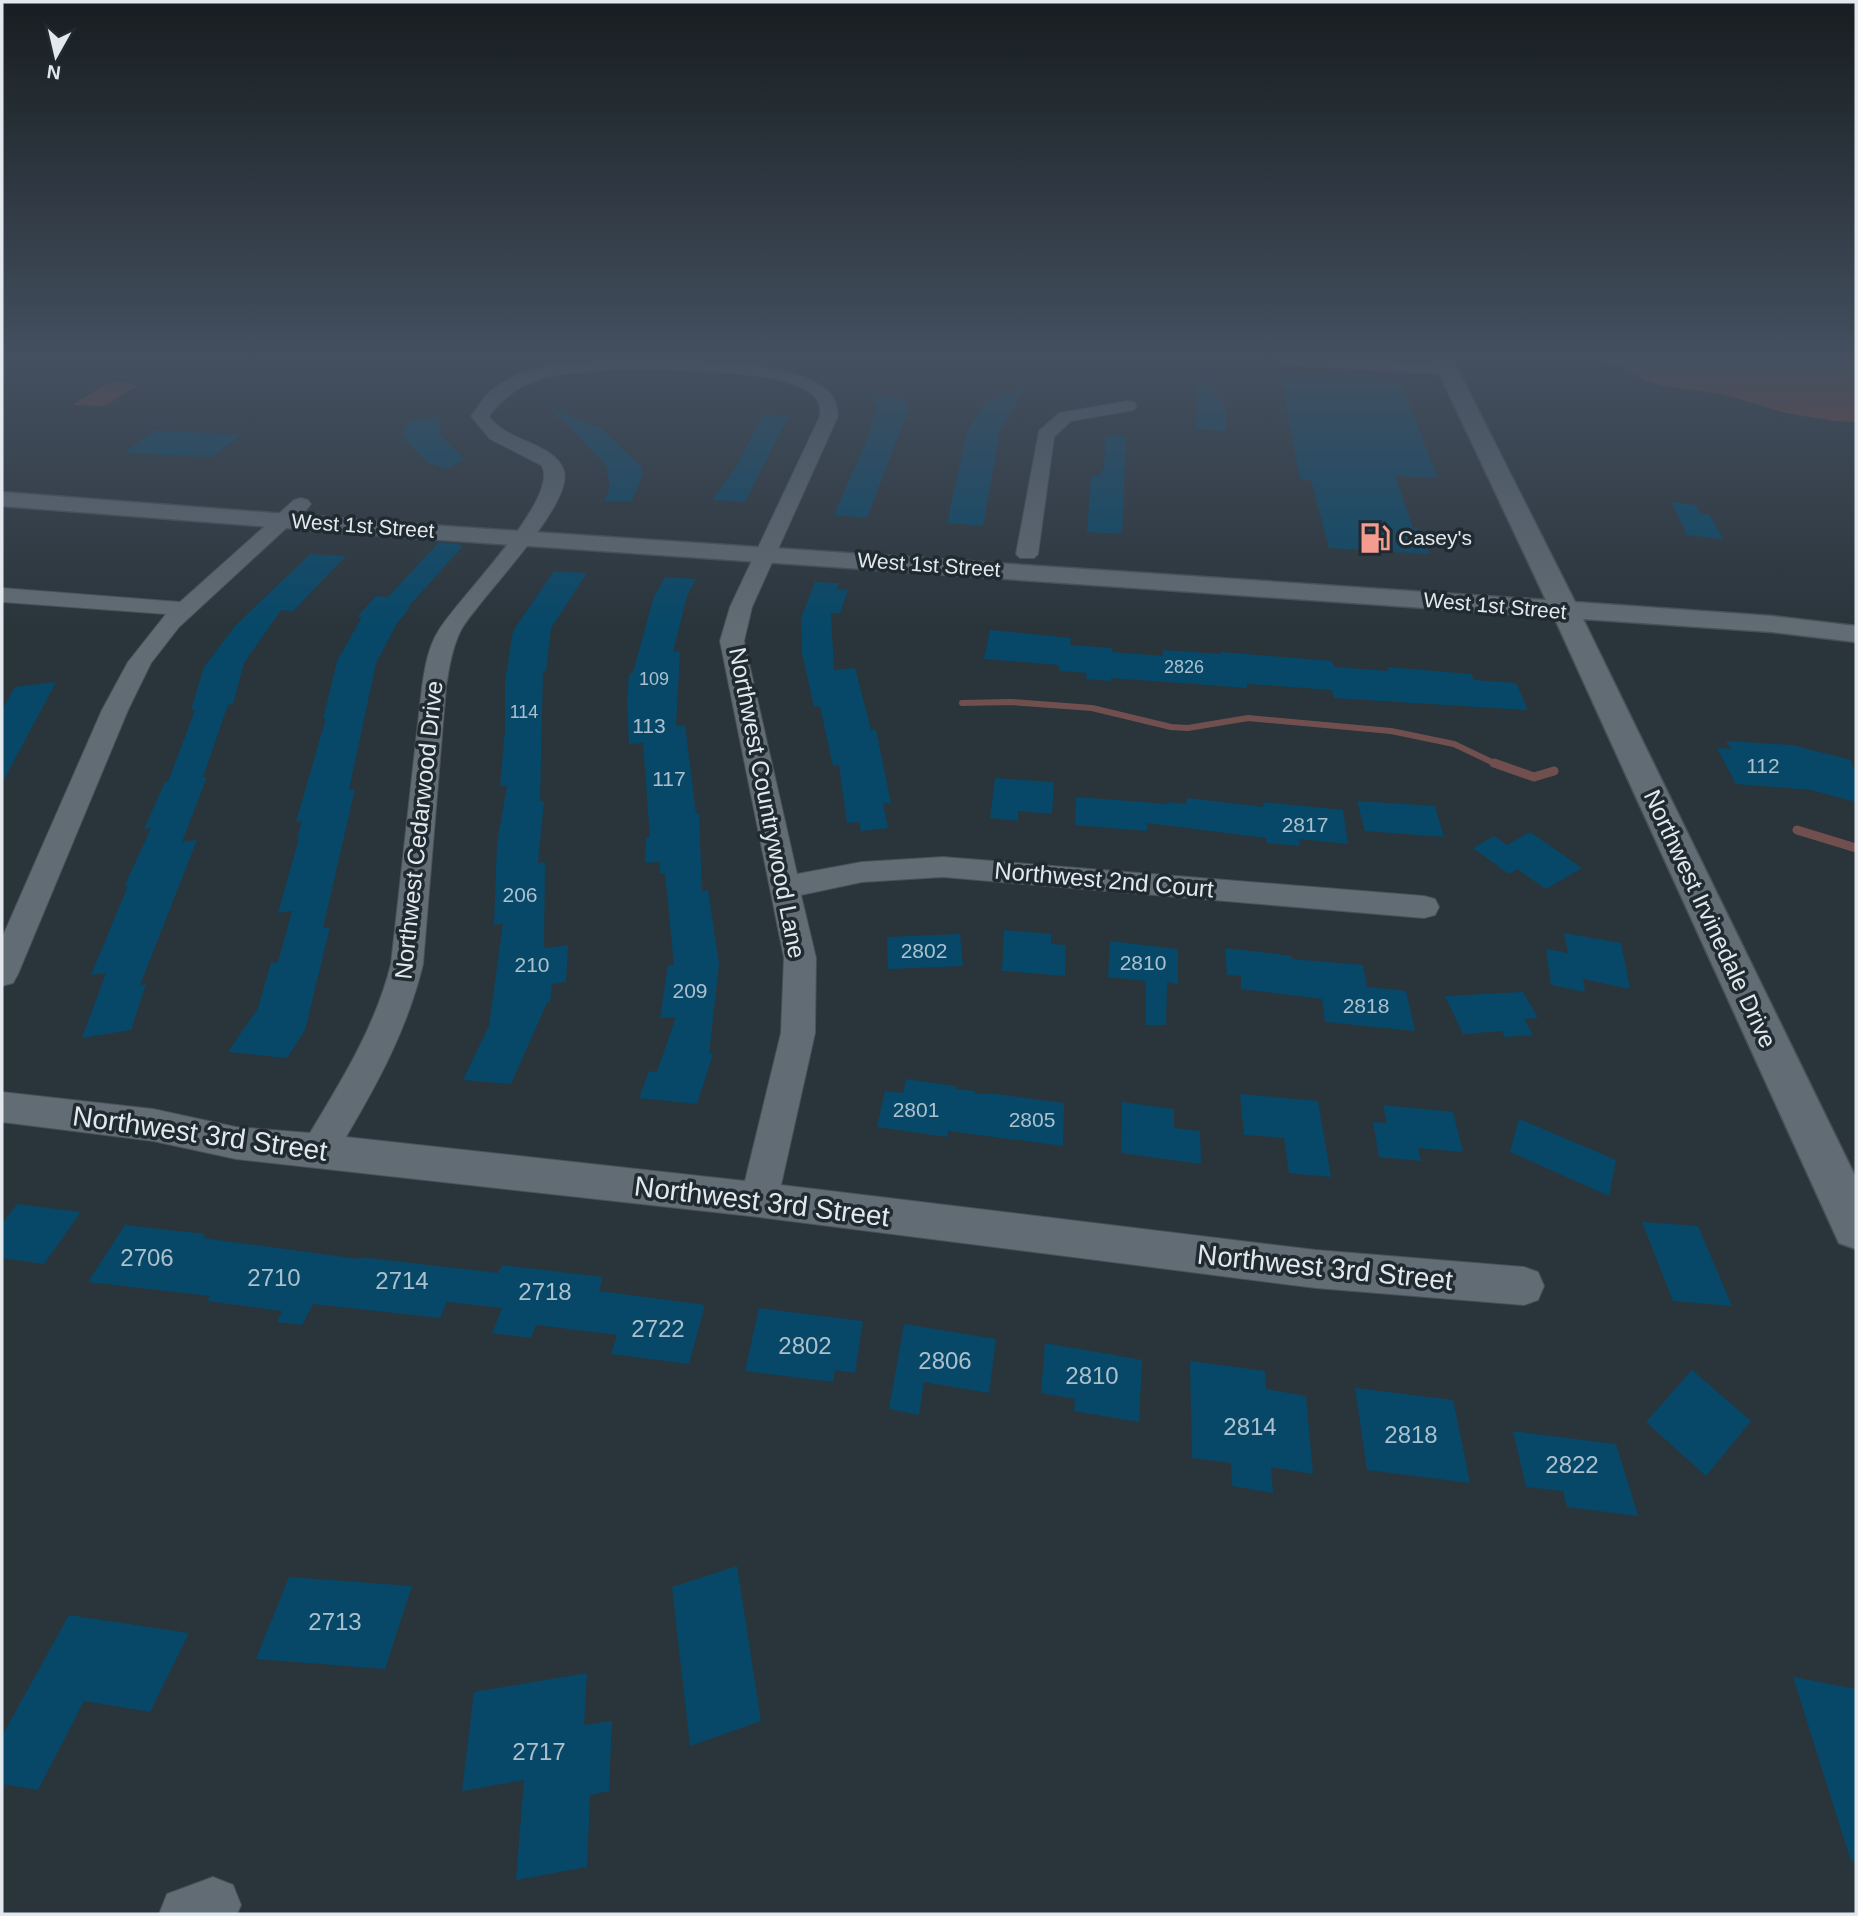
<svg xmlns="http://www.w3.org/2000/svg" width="1858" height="1916" font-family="Helvetica,sans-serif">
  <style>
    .green { fill: #75423c }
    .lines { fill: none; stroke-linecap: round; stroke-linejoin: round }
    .stream-far1 { stroke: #724f4f; stroke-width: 6 }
    .stream { stroke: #724f4f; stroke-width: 9 }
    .building { fill: #074869 }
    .street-casing { stroke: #495157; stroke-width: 2 }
    .secondary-casing { stroke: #495157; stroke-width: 3 }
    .street { fill: #616c74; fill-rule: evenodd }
    .secondary { fill: #616c74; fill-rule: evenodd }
    .labels { text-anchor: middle; stroke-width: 7; stroke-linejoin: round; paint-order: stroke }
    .far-number-label { font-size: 18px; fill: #abc0cc }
    .far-street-label { font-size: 21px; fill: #e2e8ed; stroke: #202a31 }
    .far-poi-label { font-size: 21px; fill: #e2e8ed; stroke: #202a31; text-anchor: start }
    .number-label { font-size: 21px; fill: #abc0cc }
    .street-label { font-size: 24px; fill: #e2e8ed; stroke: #202a31 }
    .near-number-label { font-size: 24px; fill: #abc0cc }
    .near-street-label { font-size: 28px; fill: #e2e8ed; stroke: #202a31 }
  </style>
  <rect width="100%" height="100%" fill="#2a343b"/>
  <!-- green -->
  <path class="green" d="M1603,360h253v62l-21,-1 -49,-8 -64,-19 -58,-8 -20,-6 -21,-13z
    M120,382l17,4 -33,20 -32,-1 32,-20z"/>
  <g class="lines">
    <!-- stream-far1 -->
    <path class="stream-far1" d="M962,703l49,-1 81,6 79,19 17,1 60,-10 143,13 63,13 44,21"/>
    <!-- stream -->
    <path class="stream" d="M1494,763l40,14 20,-6
      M1797,830l59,18"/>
  </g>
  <!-- building -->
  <path class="building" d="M1199,373l27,35 -1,23 -30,-2z
    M1280,376l121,6 37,96 -43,-2 18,52 7,1 10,25 -101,-6 -18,-68 -11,-1z
    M1026,386l-26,44 -17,96 -36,-3 20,-92 18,-28z
    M870,396l33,2 6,10 -42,110 -33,-3 38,-87h-2l7,-19z
    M551,408l51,21 40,38 1,7 -11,27h-28l6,-13 -4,-23z
    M763,415l26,1 -44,86 -33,-2 23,-32z
    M440,417l-1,17 25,25 -17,10 -18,-6 -26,-25v-8l8,-10z
    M155,430l87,5 -31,22 -87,-4z
    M1105,435l21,1 -4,98 -35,-2 4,-56h9l1,-6h3z
    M1671,502l24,3 5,8 10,2 13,24 -36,-4z
    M439,542l20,2 3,3 -54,60h2l-14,18 -20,38 -27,127 6,-1 -32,139 7,-1 -25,103 -18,28 -59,-6 30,-44 13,-45 7,-1 14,-51 -14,2 21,-75h-2l5,-17 -6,1 30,-104 -3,1 14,-58 25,-44h-5l19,-21 12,1z
    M310,554l36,2 -53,55 -12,-1 -37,53 -11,41 -5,1 -25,72h4l-25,65 15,-2 -57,145 6,-1 -15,46 -49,8 24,-65 -15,2 37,-89 -4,1 27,-59 -7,1 21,-47h3l27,-72h-4l13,-43 31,-41z
    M554,571l33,2 -36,55 -5,43h-3l-3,130h4l-6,62 7,-1 -1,86 24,-3 -2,37 -14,2 -2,18 -3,1 -36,81 -48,-4 26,-54 14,-103 -9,2 3,-82 10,-58 -7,1 5,-56v-49l8,-50z
    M665,577l31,2 -9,17 -14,56h7l-4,74 9,-1 11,89h3l3,77 6,-1 11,74 -10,90h4l-16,50 -58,-6 10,-27 8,1 19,-55 -16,1 8,-53h6l-9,-92h-5v-11l-15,1 1,-25 4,-1 -7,-94 -14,1 -2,-43 2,-28h4l21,-77z
    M815,582l24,1 -2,6 11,1 -8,23h-9l3,57 21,-2 16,62h5l15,73h-8l5,25 -27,3 -2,-9 -12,1 -8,-58 -6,1 -13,-60 -6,1 -12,-54 -1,-35z
    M990,630l81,8 -1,7 42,3v4l51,4v-6l58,4v-2l111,9 2,6 54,4 -1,-4 84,7 3,6 42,3 12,27 -194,-12 -2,-8 -85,-6v4l-136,-10v3l-25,-2 1,-6 -28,-2v-6l-75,-6z
    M56,682l-54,101v-73l13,-23z
    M1726,741l66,4 59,15 2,9 3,1v32l-45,-12 -75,-6 -19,-36 14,1z
    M995,778l59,4 -2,32 -34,-3v10l-28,-3z
    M1076,797l93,7v-2l17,2 1,-6 77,9 -1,-5 80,8 5,34 -49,-5v7l-32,-3 -1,-5 -119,-15v8l-72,-6z
    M1357,801l78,5 9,31 -79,-6z
    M1530,832l52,36 -36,21 -29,-20 -8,5 -36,-26 21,-12 13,9z
    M1004,930l47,4v10l15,1 -1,31 -63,-5z
    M1564,933l57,10 9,46 -47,-10 2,13 -34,-7 -5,-36 22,4z
    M960,934l3,32 -75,3 -1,-32z
    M1110,941l68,8v35l-11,-2 -1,43h-20v-44l-38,-4z
    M1225,948l67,8v3l71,6 4,22 39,4 9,40 -90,-9 -3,-23 -81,-10v-13l-14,-1z
    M1523,992l15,26 -14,1 9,16 -28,2 -3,-6 -39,3 -18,-38z
    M906,1079l50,7v3l19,2v3h21l68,9 -1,43 -115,-15 -1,6 -70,-10 8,-36 18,2z
    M1240,1094l78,7 13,76 -42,-4 -5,-35 -40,-3z
    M1122,1102l52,7v19l26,3 1,33 -80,-11z
    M1383,1105l70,7 10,40 -45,-4 3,13 -42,-4 -6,-35 14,1z
    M1519,1119l97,41 -7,36 -99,-44z
    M17,1204l64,8 -37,52 -42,-6v-34z
    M1642,1222l56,4 34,80 -59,-5z
    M125,1225l80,9 -2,4 156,21 1,-2 138,16 4,-8 101,12 -4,14 106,14 -16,59 -78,-10 6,-19 -81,-10 -5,13 -39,-5 10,-25 -55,-6 -7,16 -127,-14 -11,21 -25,-3 5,-11 -75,-10 3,-5 -122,-14z
    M759,1308l104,13 -8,52 -20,-3 -2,12 -88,-11z
    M904,1324l92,15 -7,54 -65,-11 -5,33 -30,-6z
    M1045,1343l97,17 -3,62 -65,-11 1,-12 -34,-6z
    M1190,1361l75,10 1,18 40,7 7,78 -42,-7 2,26 -41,-7 -1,-23 -39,-5z
    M1692,1370l59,51 -45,55 -60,-54z
    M1355,1388l98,12 17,83 -103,-13z
    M1513,1431l103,13 22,72 -71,-9 -4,-16 -37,-4z
    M737,1566l24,155 -71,25 -18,-159z
    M289,1577l123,9 -27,83 -129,-10z
    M69,1615l120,18 -39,79 -66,-11 -46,89 -36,-6v-48z
    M587,1673l-3,52 28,-4 -3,70 -19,4 -3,72 -71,13 8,-100 -62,11 12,-99z
    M1793,1677l63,12v171l-5,1z"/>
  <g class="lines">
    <defs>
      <path id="street" d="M605,360c51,0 180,-4 219,28 10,7 13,16 14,28l-86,191 -8,34 53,233 65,-12 81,-5 481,39 11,3 4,8 -4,8 -11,3 -481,-41 -81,5 -61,13 15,63 -1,75 -34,152 535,65 208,17 14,5 6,14 -6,14 -14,5 -208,-17 -557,-71 -523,-58 -83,-18 -151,-19v-30l151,17 83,18 74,6c33,-55 65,-106 81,-169l31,-277c3,-20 6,-40 17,-57 18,-31 124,-134 102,-165l-51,-26 -19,-23c6,-8 13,-20 21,-26 29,-25 77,-27 113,-30zM611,369c43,0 173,-2 203,27 6,6 6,12 6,20l-90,191 -10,34 64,317 -3,75 -36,148 -399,-44c33,-56 62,-110 77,-173l23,-277c3,-19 6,-39 15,-57 18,-32 113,-125 103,-159 -8,-28 -58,-29 -75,-55 33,-43 72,-42 122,-47z
        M1280,360h97l70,4 8,5 -8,5 -159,-9z
        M1128,401l6,1 3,4 -3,4 -63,11 -17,16 -16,117 -4,4h-14l-4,-4 23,-123 20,-18z
        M301,498l7,2 3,4 -3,4 -129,119 -28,36 -23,47 -110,264 -5,9 -11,3v-48l100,-228 26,-48 38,-48 -164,-12v-14l178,14 114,-102z
        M213,1877l20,8 8,20 -4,9h-78l8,-20z"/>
      <path id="secondary" d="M1433,360h20l122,242 197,14 84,10v16l-84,-10 -189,-13 273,559v71l-17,-6 -285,-626 -1140,-79 -412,-32v-14l412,32 1132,76z"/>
    </defs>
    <!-- street casing -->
    <use href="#street" class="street-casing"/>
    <!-- secondary casing -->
    <use href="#secondary" class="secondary-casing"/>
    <!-- street -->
    <use href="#street" class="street"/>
    <!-- secondary -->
    <use href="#secondary" class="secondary"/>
  </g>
  <!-- sky -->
  <linearGradient id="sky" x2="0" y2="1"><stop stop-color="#171d20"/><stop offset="0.57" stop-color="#445060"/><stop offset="1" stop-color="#445060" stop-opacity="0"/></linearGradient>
  <rect width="1858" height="628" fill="url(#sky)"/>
  <!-- icons -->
  <defs>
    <symbol id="fuel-bare" viewBox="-9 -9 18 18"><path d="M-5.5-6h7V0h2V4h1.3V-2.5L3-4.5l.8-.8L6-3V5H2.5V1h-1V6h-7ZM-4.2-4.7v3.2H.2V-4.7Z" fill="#f59c91" stroke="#202a31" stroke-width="2.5" paint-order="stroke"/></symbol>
  </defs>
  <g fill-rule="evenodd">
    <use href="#fuel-bare" x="1353" y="516" width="44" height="44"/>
  </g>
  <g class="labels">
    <!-- far-number labels -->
    <g class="far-number-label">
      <text x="1184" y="673">2826</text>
      <text x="654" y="685">109</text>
      <text x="524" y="718">114</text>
    </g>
    <!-- far-street labels -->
    <g class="far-street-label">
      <text transform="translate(363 526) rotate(4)" y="7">West 1st Street</text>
      <text transform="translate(929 565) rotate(4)" y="7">West 1st Street</text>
      <text transform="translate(1495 606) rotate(5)" y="7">West 1st Street</text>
    </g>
    <!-- far-poi labels -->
    <g class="far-poi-label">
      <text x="1398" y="545">Casey's</text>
    </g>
    <!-- number labels -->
    <g class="number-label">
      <text x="649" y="733">113</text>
      <text x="1763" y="773">112</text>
      <text x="669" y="786">117</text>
      <text x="1305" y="832">2817</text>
      <text x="520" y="902">206</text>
      <text x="924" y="958">2802</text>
      <text x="1143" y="970">2810</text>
      <text x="532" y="972">210</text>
      <text x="690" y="998">209</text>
      <text x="1366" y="1013">2818</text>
      <text x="916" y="1117">2801</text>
      <text x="1032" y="1127">2805</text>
    </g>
    <!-- street labels -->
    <g class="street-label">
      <text transform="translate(767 803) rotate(79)" y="8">Northwest Countrywood Lane</text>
      <text transform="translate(419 830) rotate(-84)" y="8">Northwest Cedarwood Drive</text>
      <text transform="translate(1104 880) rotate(5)" y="8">Northwest 2nd Court</text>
      <text transform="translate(1710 919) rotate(65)" y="8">Northwest Irvinedale Drive</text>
    </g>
    <!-- near-number labels -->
    <g class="near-number-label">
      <text x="147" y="1266">2706</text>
      <text x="274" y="1286">2710</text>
      <text x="402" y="1289">2714</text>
      <text x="545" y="1300">2718</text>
      <text x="658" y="1337">2722</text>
      <text x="805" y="1354">2802</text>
      <text x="945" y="1369">2806</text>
      <text x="1092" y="1384">2810</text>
      <text x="1250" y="1435">2814</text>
      <text x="1411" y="1443">2818</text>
      <text x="1572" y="1473">2822</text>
      <text x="335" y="1630">2713</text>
      <text x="539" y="1760">2717</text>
    </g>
    <!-- near-street labels -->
    <g class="near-street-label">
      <text transform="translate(200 1133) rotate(8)" y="10">Northwest 3rd Street</text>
      <text transform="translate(762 1201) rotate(7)" y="10">Northwest 3rd Street</text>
      <text transform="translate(1325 1267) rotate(6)" y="10">Northwest 3rd Street</text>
    </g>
  </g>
  <!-- border -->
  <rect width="1858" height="1916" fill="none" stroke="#e2e8ed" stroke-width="7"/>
  <!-- north arrow -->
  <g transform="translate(56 56) rotate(188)" stroke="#202a31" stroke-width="5" paint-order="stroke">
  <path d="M0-5L12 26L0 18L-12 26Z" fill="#e2e8ed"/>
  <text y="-10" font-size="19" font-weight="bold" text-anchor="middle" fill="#e2e8ed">N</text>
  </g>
</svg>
